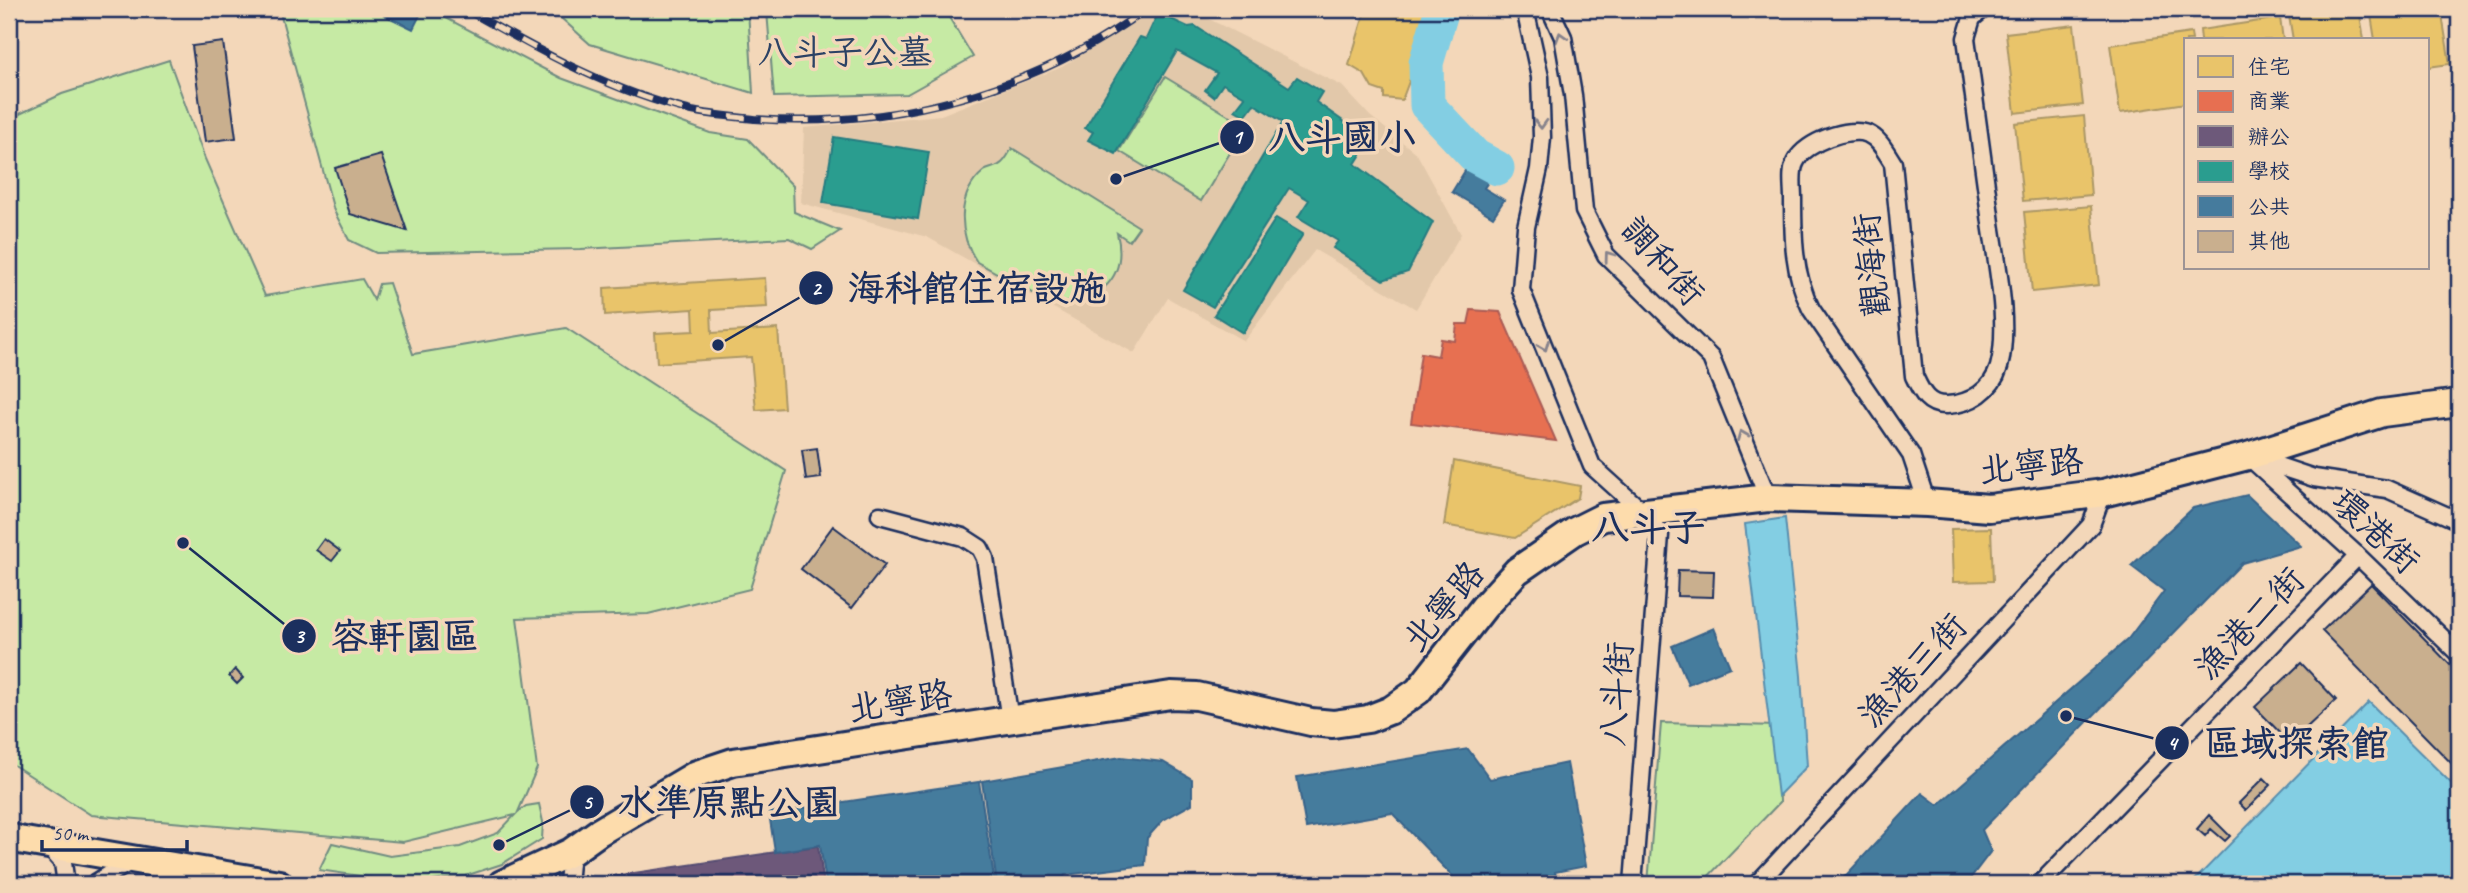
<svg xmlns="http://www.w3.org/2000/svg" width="2468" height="893" font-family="Caveat,'LXGW WenKai TC',sans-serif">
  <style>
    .built { fill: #e2c8aa }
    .green { fill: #c6eaa4; stroke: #708c81; stroke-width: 2 }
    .water { fill: #83cee3; stroke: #598eae; stroke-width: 2 }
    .homes { fill: #e9c46a; stroke: #ab9766; stroke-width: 2 }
    .shops { fill: #e76f51; stroke: #aa5c55; stroke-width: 2 }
    .offices { fill: #6d597a; stroke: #544c72; stroke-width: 2 }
    .schools { fill: #2a9d8f; stroke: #267c80; stroke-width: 2 }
    .public { fill: #457b9d; stroke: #38648a; stroke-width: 2 }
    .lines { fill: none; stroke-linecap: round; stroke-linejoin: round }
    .river { stroke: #83cee3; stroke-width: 35 }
    .building { fill: #c9af8e; stroke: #1b2f5e; stroke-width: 2 }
    .street-casing { stroke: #1b2f5e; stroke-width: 21 }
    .primary-casing { stroke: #1b2f5e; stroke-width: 32 }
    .street { stroke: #f3d7b9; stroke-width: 16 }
    .primary { stroke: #fddcac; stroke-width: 26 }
    .rail-casing { stroke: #1b2f5e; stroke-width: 8 }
    .rail { stroke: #f3d7b9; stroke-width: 5; stroke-dasharray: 16; stroke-linecap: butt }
    .oneway { stroke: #87838c }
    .labels { text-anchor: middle; stroke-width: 7; stroke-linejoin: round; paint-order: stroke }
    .park-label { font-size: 35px; fill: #2c4265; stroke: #f3d7b9 }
    .street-label { font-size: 35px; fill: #1b2f5e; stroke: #f3d7b9 }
    .quarter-label { font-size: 38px; font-weight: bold; fill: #1b2f5e; stroke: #f3d7b9 }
    .leader { fill: none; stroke: #1b2f5e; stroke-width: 2.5 }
    .callout-dot { fill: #1b2f5e; stroke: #f3d7b9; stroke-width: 2.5 }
    .mark-label { font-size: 21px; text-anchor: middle; font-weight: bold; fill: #fff }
    .callout-label { font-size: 37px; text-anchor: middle; font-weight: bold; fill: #1b2f5e; stroke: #f3d7b9; stroke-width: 7; stroke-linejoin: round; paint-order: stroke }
  </style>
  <rect width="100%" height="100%" fill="#f3d7b9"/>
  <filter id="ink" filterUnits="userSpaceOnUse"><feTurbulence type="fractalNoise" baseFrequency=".0143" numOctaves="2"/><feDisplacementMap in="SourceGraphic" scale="14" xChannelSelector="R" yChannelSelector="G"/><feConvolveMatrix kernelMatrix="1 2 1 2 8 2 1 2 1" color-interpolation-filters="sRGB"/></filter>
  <g filter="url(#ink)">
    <!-- built -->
    <path class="built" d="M1153,9h36l153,77 28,30 47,38 44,80 -45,75 -101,-59 -71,91 -76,-43 -34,55 -207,-116 -126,-34 3,-75 137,-13 121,-48z"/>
    <!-- green -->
    <path class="green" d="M279,9h150l132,69 149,55 38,6 45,47 1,26 46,19 -28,18 -23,-11 -208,11 -205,4 -27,-13 -15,-29z
      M551,9h197l5,84 -163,-49z
      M770,9h174l29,48 -66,37 -133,3 -7,-86z
      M169,60l36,99 60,137 97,-17 12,21 5,-16 10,-1 24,71 153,-26 220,143 -36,118 -102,25 -131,4 20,150 -19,44 8,-6 13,-2 4,18 -1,17 -40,25 -37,12 -51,8 -95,-14 13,-27 58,13 70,-9 38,-14 17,-18 -112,27 -312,-27 -82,-53v-643l53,-25z
      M1165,77l81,49 -45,75 -82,-50z
      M1012,148l127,79 -10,14 -12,-8c12,48 -22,72 -66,70l-74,-41c-19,-28 -21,-68 7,-91 5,-3 10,-3 15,-6 6,-3 10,-12 13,-17z
      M1661,723l117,3 2,76 -79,82h-53z"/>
    <!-- water -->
    <path class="water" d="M1785,518l16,158 6,90 -29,30 -33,-272z
      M2369,702l90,89v93h-268z"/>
    <!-- homes -->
    <path class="homes" d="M1387,9h49l-34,91 -18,-2v-6l-12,-4 -8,-14 -15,-9 15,-50 18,-2z
      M2335,9h24l5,31h-71l-4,-24z
      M2370,9h71l9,55 -22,3v-27h-53z
      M2280,18l3,22h-82l-1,-10z
      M2074,25l9,80 -68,8 -9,-80z
      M2191,33l1,7h-6v63l-66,10 -10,-68z
      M2084,116l7,79 -68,6 -8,-78z
      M2091,206l8,79 -67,7 -8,-80z
      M765,278l2,29 -56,3 1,23 66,-4 6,79 -28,2 -5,-53 -94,6 -2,-30 39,-2 -1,-22 -88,6 -1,-27z
      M1454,461l126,25 -2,12 -63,40 -71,-13z
      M1991,528l2,53 -40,1 -2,-53z"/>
    <!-- shops -->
    <path class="shops" d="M1471,310l29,2 56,129 -145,-18 10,-70 17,3 3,-17 14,2 2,-17h11z"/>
    <!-- offices -->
    <path class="offices" d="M818,846l6,38h-217l-1,-7z
      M859,880v4h-29z"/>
    <!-- schools -->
    <path class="schools" d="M1158,13l30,14 7,-1 94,61 8,-10 25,15 -6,10 54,38 -15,24 78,58 -25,50 -25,8 -50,-32 5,-7 -40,-24 11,-17 -20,-12 -76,119 -30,-17 100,-168 -29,-18 -9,12 -10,-6 10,-13 -22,-13 -9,13 -9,-7 12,-17 -40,-22 -61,103 -28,-14 5,-8 -8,-4 55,-91 6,2z
      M834,137l95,15 -11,67 -95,-16z
      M1276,218l27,16 -60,99 -29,-18z
      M951,851l5,25 -35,6 -5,-25z"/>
    <!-- public -->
    <path class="public" d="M372,9h51l-10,20z
      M1466,169l22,13 -4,6 20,12 -11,17 -41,-25z
      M2247,495l54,51 -59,17 -260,267 9,21 -25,33h-128l84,-91 16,12 190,-166 36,-48 -33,-25 62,-58z
      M1714,628l16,39 -42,17 -16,-38z
      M1468,749l22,30 77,-16 19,103 -31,6 3,12h-98l-68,-71 -86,15 -9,-51z
      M1121,757l42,5 29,17v25l-29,16 -16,18 -2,27 -80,10 -5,9h-63l-15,-103z
      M979,782l16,102h-133l-1,-7 -35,5 -6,-37 -45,7 -6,-39z"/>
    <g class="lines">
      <!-- river -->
      <path class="river" d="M1442,9l-16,54 1,42 48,51 22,12"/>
    </g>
    <!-- building -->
    <path class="building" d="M223,42l13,96 -31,4 -13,-96z
      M381,155l26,76 -57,-17 -15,-46z
      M817,448l4,30 -15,2 -4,-30z
      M833,526l52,39 -33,43 -51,-39z
      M324,539l16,12 -8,10 -16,-11z
      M1678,570l36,1 -1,26 -36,-1z
      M2371,584l88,90v97l-137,-140z
      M2301,663l35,37 -46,43 -35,-36z
      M235,669l8,9 -6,6 -8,-8z
      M2264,778l7,7 -25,25 -7,-7z
      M2209,815l21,21 -5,5 -14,-12 -6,7 -8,-7z"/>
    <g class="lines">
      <defs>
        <path id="street" d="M1525,9l15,68 2,60 -3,32 -13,58 -5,63 71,176 52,47 16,22 -27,349
          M1550,9l13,28 10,58 11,116 22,44 105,103 57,140
          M2248,456l110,100 101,98
          M2254,458l60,20 73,11 72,32
          M1927,503l-16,-48 -100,-146c-18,-36 -18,-71 -18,-111 0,-11 -3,-27 3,-37 9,-19 54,-35 72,-27 12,5 18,19 25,29l21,213c7,15 13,30 33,29 24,-1 45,-15 52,-38 11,-41 -2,-102 -8,-144 -8,-62 -17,-124 -25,-185l6,-20 11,-9
          M880,515l83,22 17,11 5,10 25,162
          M47,845l16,18 3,21
          M94,884l39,-24
          M568,884l3,-32
          M1757,884l334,-359 12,-32
          M2040,884l318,-328"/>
        <path id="primary" d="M9,837l10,3 260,44
          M502,884l69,-32 28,-20 98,-58 36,-12 438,-67 26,1 114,26 22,2 35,-5 23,-9 27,-19 66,-84 33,-36 58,-40 28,-14 165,-19 159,5 62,5 114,-15 145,-37 134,-43 77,-10"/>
      </defs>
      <!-- street casing -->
      <use href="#street" class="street-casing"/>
      <!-- primary casing -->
      <use href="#primary" class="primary-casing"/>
      <!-- street -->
      <use href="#street" class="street"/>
      <!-- primary -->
      <use href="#primary" class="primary"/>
      <defs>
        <path id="rail" d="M465,9c73,41 144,82 227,102 20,4 42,6 63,8 138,10 279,-28 391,-110"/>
      </defs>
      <!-- rail casing -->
      <use href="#rail" class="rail-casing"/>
      <!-- rail -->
      <use href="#rail" class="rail"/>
    </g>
    <!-- one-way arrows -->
    <defs><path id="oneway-chevron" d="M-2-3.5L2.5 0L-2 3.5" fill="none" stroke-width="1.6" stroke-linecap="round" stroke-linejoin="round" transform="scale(1.75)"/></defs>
    <g class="oneway">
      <use href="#oneway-chevron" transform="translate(1561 37) rotate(-107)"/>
      <use href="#oneway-chevron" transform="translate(1541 124) rotate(88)"/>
      <use href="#oneway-chevron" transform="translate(1609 256) rotate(-126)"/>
      <use href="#oneway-chevron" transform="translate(1544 346) rotate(68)"/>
      <use href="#oneway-chevron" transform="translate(1742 435) rotate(-112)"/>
    </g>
  </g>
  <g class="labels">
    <!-- park labels -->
    <g class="park-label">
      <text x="845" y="64">八斗子公墓</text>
    </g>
    <!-- street labels -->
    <g class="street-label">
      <text transform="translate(1663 261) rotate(48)" y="12">調和街</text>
      <text transform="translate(1871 265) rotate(-96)" y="12">觀海街</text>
      <text transform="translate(2031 465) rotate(-6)" y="12">北寧路</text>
      <text transform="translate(2376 531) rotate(43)" y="12">環港街</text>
      <text transform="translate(1443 606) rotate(-50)" y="12">北寧路</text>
      <text transform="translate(2249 623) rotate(-46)" y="12">漁港二街</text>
      <text transform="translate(1912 670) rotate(-47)" y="12">漁港三街</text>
      <text transform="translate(1616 694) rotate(-86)" y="12">八斗街</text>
      <text transform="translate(900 701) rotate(-9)" y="12">北寧路</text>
    </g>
    <!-- quarter labels -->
    <g class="quarter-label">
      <text x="1648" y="540">八斗子</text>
    </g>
  </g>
  <!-- callouts -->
  <path class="leader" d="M1116 179L1237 137M718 345L816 288M183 543L299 636M2066 716L2172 743M499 845L587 802"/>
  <g class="callout-dot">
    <circle cx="1116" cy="179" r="7"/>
    <circle cx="718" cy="345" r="7"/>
    <circle cx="183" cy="543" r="7"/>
    <circle cx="2066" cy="716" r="7"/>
    <circle cx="499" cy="845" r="7"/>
    <circle cx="1237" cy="137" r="18"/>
    <circle cx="816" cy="288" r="18"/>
    <circle cx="299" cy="636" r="18"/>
    <circle cx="2172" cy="743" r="18"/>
    <circle cx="587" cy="802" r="18"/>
  </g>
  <g class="mark-label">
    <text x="1237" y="144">1</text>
    <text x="816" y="295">2</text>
    <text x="299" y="643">3</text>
    <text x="2172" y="750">4</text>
    <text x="587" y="809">5</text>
  </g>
  <g class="callout-label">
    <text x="1342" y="150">八斗國小</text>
    <text x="977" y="301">海科館住宿設施</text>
    <text x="405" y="649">容軒園區</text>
    <text x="2296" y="756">區域探索館</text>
    <text x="729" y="815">水準原點公園</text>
  </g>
  <!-- margin -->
  <rect width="2468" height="893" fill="none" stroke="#f3d7b9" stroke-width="35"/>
  <rect x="18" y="18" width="2433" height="858" fill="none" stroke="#1b2f5e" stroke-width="2.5" filter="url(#ink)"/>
  <!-- legend -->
  <rect x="2184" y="38" width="245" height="231" fill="#f3d7b9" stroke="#9d9495" stroke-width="2"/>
  <rect x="2198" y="56" width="35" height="21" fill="#e9c46a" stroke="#9d9495" stroke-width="2"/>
  <text x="2248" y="74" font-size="21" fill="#1b2f5e">住宅</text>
  <rect x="2198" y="91" width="35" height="21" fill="#e76f51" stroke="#9d9495" stroke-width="2"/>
  <text x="2248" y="108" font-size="21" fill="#1b2f5e">商業</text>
  <rect x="2198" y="126" width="35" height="21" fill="#6d597a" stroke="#9d9495" stroke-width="2"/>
  <text x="2248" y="144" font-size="21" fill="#1b2f5e">辦公</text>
  <rect x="2198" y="161" width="35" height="21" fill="#2a9d8f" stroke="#9d9495" stroke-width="2"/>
  <text x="2248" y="178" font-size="21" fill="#1b2f5e">學校</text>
  <rect x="2198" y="196" width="35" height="21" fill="#457b9d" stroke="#9d9495" stroke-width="2"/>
  <text x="2248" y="214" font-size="21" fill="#1b2f5e">公共</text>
  <rect x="2198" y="231" width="35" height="21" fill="#c9af8e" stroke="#9d9495" stroke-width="2"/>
  <text x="2248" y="248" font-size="21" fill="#1b2f5e">其他</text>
  <!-- scale -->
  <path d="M42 840v10h145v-10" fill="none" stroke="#1b2f5e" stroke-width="3.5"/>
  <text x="52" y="840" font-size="21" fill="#1b2f5e" stroke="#f3d7b9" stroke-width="5" paint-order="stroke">50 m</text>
</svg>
